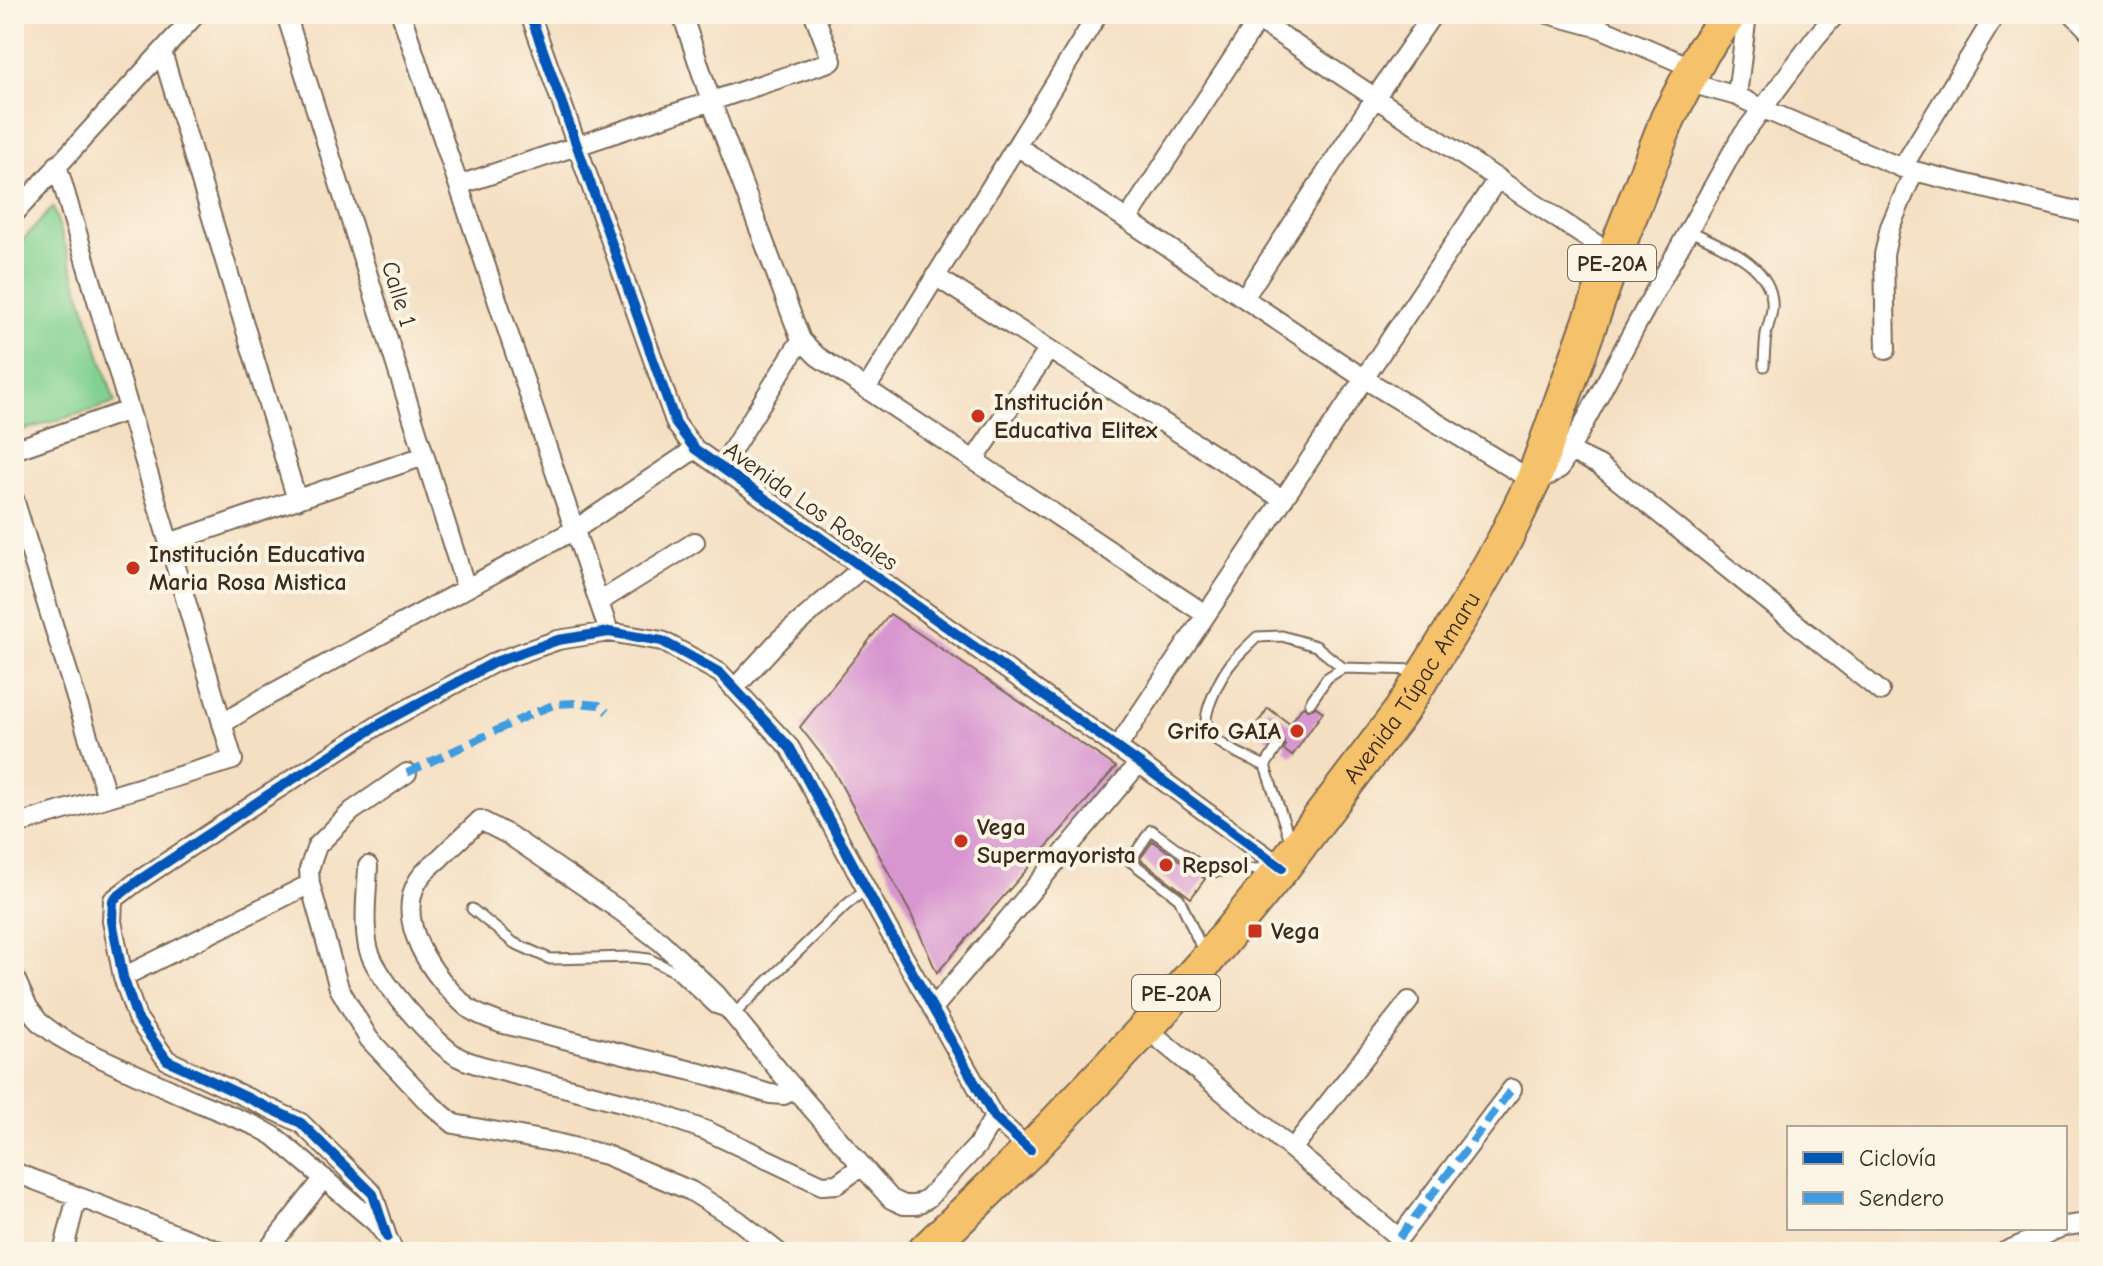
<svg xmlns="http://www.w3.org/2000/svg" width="2103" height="1266" font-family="'Comic Neue',sans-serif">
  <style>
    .green { fill: #81d191; stroke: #5e7e58; stroke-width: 2 }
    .building { fill: #d896d0 }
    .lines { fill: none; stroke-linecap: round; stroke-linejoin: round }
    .lane-casing { stroke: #7c6957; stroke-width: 13 }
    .street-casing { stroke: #7c6957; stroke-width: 22 }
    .highway-casing { stroke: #7c6957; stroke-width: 38 }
    .lane { stroke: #fff; stroke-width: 9 }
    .street { stroke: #fff; stroke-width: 18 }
    .highway { stroke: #f5c16b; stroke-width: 34 }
    .quiet { stroke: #3f9ce0; stroke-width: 8; stroke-dasharray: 16 8; stroke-linecap: butt }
    .cycleway-casing { stroke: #fcf5e5; stroke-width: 15 }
    .cycleway { stroke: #0057b8; stroke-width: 10 }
    .poi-dot { fill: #c8321e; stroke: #fcf5e5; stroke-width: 3 }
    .labels { text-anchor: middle; stroke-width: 8; stroke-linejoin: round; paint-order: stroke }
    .shield { fill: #fcf5e5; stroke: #75675a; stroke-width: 2 }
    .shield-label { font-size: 22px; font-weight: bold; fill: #3b2a1e }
    .street-label { font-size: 24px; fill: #3b2a1e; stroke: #fcf5e5 }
    .poi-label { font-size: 24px; font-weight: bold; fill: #3b2a1e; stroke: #fcf5e5; text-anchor: start }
  </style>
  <rect width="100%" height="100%" fill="#fcf5e5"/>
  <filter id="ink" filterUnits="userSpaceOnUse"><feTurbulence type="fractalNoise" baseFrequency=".0125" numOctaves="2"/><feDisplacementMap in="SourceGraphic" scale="16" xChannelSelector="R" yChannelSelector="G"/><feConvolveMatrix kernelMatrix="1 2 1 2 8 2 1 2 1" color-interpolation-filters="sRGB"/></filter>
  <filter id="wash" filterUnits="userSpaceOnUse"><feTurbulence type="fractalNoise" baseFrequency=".006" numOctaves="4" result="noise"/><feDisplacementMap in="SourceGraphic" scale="32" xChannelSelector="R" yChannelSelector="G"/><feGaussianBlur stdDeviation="1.8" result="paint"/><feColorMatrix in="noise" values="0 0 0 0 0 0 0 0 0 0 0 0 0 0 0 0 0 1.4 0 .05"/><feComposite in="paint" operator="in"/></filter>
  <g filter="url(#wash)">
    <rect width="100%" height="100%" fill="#f4dfc2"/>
    <!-- green -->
    <path class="green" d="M53,207l62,196 -101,30v-183z"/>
    <g id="blocks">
      <!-- building -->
      <path class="building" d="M890,614l226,153 -179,206 -26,-59 -79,-146 -32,-41z
        M1303,706l6,4 7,-3 7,5 -31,44 -8,-6 1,-4 -2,-6 -5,-1 -7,2 -17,-12 14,-21 22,16z
        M1153,841l52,38 -14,19 -51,-39z"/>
    </g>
  </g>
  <g filter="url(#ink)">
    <use href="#blocks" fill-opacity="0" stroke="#7c6957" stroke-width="2"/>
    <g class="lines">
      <defs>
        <path id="lane" d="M1690,231c32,15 86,35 82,78 -1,9 -4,17 -6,25 -1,11 -2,22 -2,32
          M1310,703l17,-25 16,-10 76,2
          M1278,746l-13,20 26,77
          M1265,766c-14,-7 -52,-22 -58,-37 -6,-16 16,-57 27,-69 7,-8 15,-15 23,-23l25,-1 34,10 27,22
          M472,909l42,34 36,16 82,-2 17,2 25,12 40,37 9,3 4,-3
          M1203,951l-24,-53 -49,-37 21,-31 58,42 61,-4
          M733,1015l112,-109 21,-17"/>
        <path id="street" d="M286,14l180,574
          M401,14l208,618
          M530,14l146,410 19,25 444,314 143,105
          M682,14l29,87 90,239 16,16 388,258
          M1249,14l365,242
          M1548,14l52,14 93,40
          M1747,14l-10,82 24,12 141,60 187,46
          M2073,14l16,17
          M162,52l135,448
          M1686,82l51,14
          M1017,146l346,232 170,103 17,-6 10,-7 78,-146 101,-182 77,-103 20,-23
          M1902,168l94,-154
          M459,185l373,-124 -18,-47
          M14,214l182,-200
          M1127,220l135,-206
          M935,276l347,223
          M1244,298l131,-200 58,-84
          M1886,350l-2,-95 6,-28 24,-56
          M866,389l232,-375
          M14,450l115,-40
          M1570,451l29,14 281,226
          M974,460l75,-111
          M722,466l79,-126
          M14,499l93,298
          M169,543l255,-87
          M599,602l96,-60
          M734,689l46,-50 83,-72
          M222,724l40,-25 314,-170 119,-80
          M1117,748l381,-570
          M407,773l-55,38 -35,35 -8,23 1,15 29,104 30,51 59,63 26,22 98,18 54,13 85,36 48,30 39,31
          M14,825l219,-65 -176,-595
          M368,866c-1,26 -5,55 0,81 7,30 64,94 90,110 7,4 16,6 24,9l159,41 66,24 115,54 15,-1 25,-18
          M14,976l14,31 11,15 19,14 21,12 118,54 59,24 18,10 101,86 12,15 7,15
          M123,977l187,-93
          M934,1007l205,-244
          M1146,1028l253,210 113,-149
          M793,1088l-9,7 -14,-1 -62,-19 -208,-52c-10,-5 -24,-8 -33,-16 -33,-28 -78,-90 -45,-132 5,-6 12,-12 18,-17 13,-13 27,-25 40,-38l29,15 113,77 39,30 55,52 63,77 112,128 13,6h12l12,-7 49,-52 17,-29
          M1292,1149l117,-148
          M14,1172l207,80
          M2065,1226l24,-3
          M387,1237l-14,-43 -72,-71 -134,-63 -30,-42 -14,-41 -11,-56 1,-21 22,-17 133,-88 112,-71 115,-62 63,-22 51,-8 53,9 58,32 70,75 98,181 106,188 36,33
          M63,1252l14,-55
          M266,1252l58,-74
          M2004,1252l56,-24"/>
        <g id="highway">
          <path id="s1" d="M924,1252l106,-102 116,-122 65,-73 71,-87 119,-157 66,-105 38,-67 28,-58 81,-225 54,-138 35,-67 27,-37"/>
        </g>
      </defs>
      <!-- lane casing -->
      <use href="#lane" class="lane-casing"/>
      <!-- street casing -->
      <use href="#street" class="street-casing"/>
      <!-- highway casing -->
      <use href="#highway" class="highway-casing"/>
      <!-- lane -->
      <use href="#lane" class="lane"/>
      <!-- street -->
      <use href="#street" class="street"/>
      <!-- highway -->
      <use href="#highway" class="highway"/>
      <!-- quiet -->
      <path class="quiet" d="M407,773l124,-59 25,-10 21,-1 22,2 8,7
        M1399,1238l113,-149"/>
      <defs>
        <path id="cycleway" d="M530,14l146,410 19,25 444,314 143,105
          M387,1237l-14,-43 -72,-71 -134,-63 -30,-42 -14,-41 -11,-56 1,-21 22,-17 133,-88 112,-71 115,-62 63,-22 51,-8 53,9 58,32 70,75 98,181 106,188 36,33"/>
      </defs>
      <!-- cycleway casing -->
      <use href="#cycleway" class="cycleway-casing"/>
      <!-- cycleway -->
      <use href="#cycleway" class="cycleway"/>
    </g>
  </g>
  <!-- markers -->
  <g class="poi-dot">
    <circle cx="978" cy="416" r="8"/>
    <circle cx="133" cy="568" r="8"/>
    <circle cx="1297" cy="731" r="8"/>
    <circle cx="961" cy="841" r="8"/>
    <circle cx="1166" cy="865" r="8"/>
    <rect x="1247" y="923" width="16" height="16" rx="4"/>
  </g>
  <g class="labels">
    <!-- shield labels -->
    <g class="shield">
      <rect x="1568" y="245" width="88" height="36" rx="6"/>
      <rect x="1132" y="975" width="88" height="36" rx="6"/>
    </g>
    <g class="shield-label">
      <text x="1612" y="271">PE-20A</text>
      <text x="1176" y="1001">PE-20A</text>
    </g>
    <!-- street labels -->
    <g class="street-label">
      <text transform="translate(399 294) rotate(73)" y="8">Calle 1</text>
      <text transform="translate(811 506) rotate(35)" y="8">Avenida Los Rosales</text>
      <text dy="8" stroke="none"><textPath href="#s1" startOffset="748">Avenida Túpac Amaru</textPath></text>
    </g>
    <!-- poi labels -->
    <g class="poi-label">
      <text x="994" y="410">Institución<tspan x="994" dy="28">Educativa Elitex</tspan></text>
      <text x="149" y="562">Institución Educativa<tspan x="149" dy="28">Maria Rosa Mistica</tspan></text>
      <text x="1281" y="739" text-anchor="end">Grifo GAIA</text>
      <text x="977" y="835">Vega<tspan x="977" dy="28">Supermayorista</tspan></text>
      <text x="1182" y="873">Repsol</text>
      <text x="1271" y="939">Vega</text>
    </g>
  </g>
  <!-- margin -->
  <rect width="2103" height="1266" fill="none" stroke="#fcf5e5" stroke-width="48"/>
  <!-- legend -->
  <rect x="1787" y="1126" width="280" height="104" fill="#fcf5e5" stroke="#afa495" stroke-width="2"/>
  <rect x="1803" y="1152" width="40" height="12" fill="#0057b8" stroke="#afa495" stroke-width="2"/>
  <text x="1859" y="1166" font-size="24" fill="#3b2a1e">Ciclovía</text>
  <rect x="1803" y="1192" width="40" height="12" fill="#3f9ce0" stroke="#afa495" stroke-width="2"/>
  <text x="1859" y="1206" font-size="24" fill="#3b2a1e">Sendero</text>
</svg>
